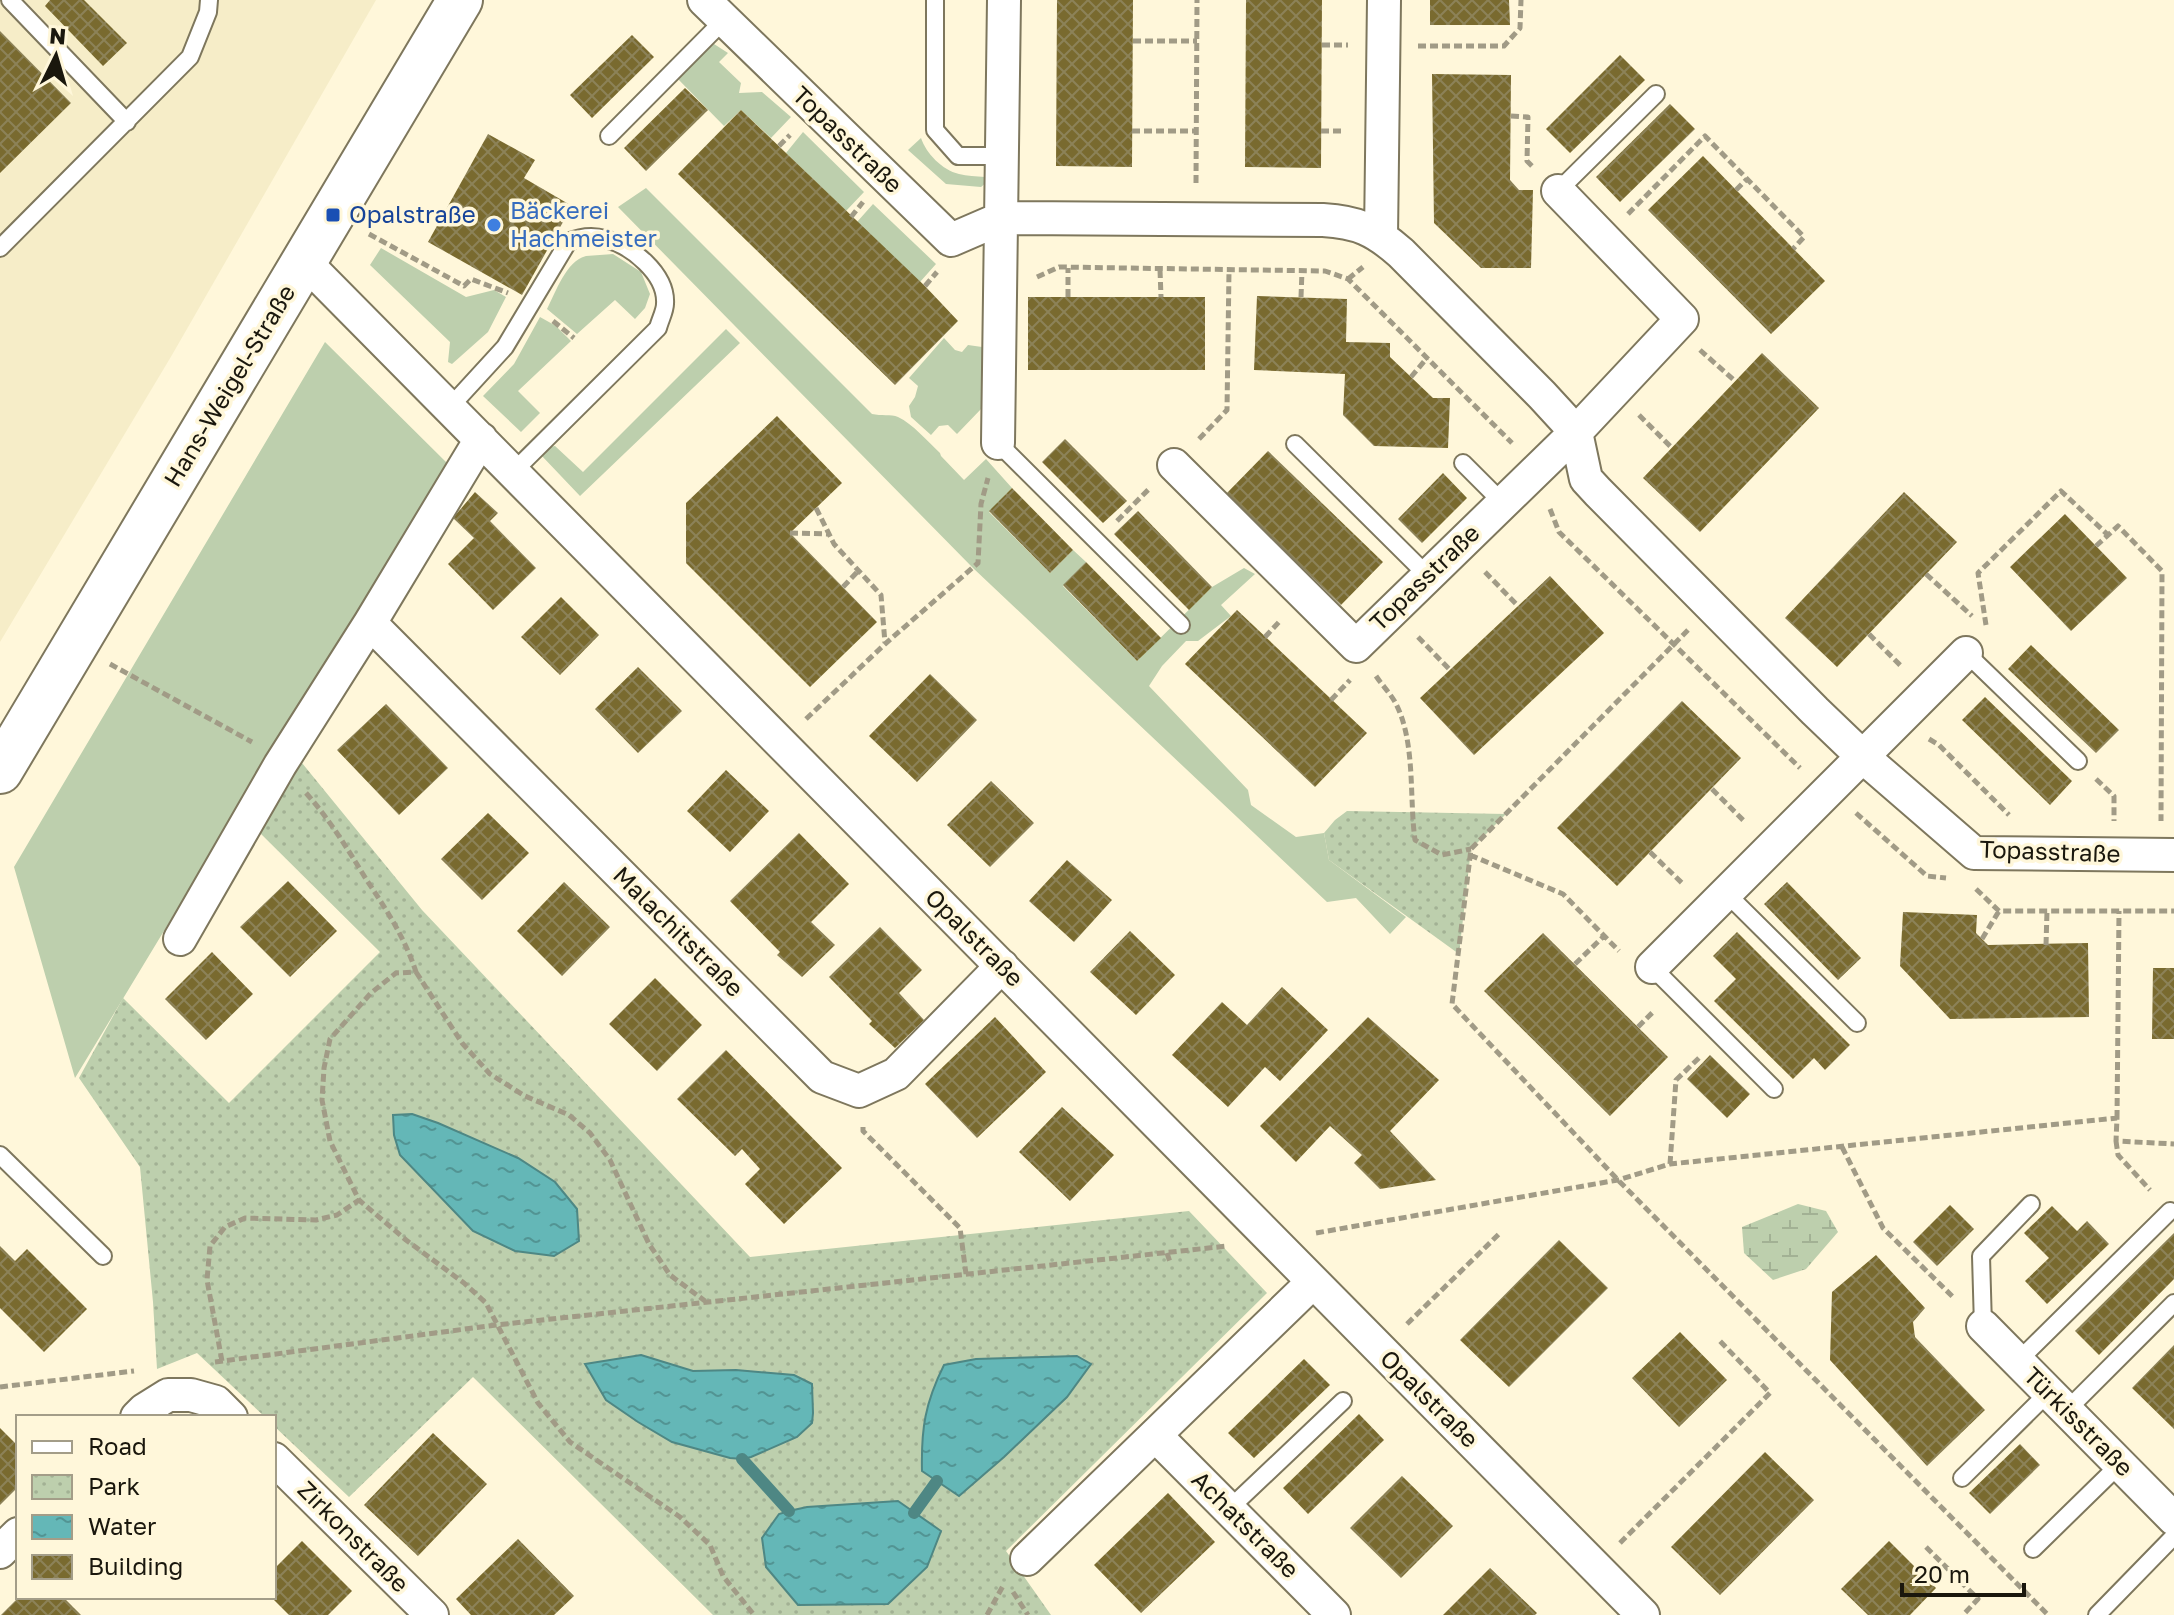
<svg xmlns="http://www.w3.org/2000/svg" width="2174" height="1615" font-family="'Golos Text',sans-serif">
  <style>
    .built { fill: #f6edc8 }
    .grass { fill: #bdcfad }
    .wetland { fill: url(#wetland-marsh) }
    .park { fill: url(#park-dots) }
    .water { fill: url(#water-ripples); stroke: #4e8784; stroke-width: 2 }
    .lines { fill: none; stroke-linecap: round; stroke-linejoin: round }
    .stream { stroke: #4e8784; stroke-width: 12 }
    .building { fill: url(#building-cross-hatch) }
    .lane-casing { stroke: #7e775d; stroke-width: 20 }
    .street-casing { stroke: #7e775d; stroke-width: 36 }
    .secondary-casing { stroke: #7e775d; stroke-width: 48 }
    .path { stroke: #a19b86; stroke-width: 5; stroke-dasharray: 8 4; stroke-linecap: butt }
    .lane { stroke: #fff; stroke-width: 16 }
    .street { stroke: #fff; stroke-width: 32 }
    .secondary { stroke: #fff; stroke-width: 44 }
    .transit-dot { fill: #1a4fb4; stroke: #fff7da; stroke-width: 3 }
    .shop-dot { fill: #3f7fe0; stroke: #fff7da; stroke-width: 3 }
    .labels { text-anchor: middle; stroke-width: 7; stroke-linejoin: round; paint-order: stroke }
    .street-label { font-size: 24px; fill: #1a170d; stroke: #fff7da }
    .shop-label { font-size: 24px; fill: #366cbe; stroke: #fff7da; text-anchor: start }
    .transit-label { font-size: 24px; fill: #164399; stroke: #fff7da; text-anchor: start }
  </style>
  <defs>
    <pattern id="wetland-marsh" width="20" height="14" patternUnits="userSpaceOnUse" patternTransform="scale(2)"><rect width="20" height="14" fill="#bdcfad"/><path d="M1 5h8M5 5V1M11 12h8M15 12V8" fill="none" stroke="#a2b194"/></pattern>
    <pattern id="park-dots" width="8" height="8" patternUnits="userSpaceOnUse" patternTransform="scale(2)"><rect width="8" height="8" fill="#bdcfad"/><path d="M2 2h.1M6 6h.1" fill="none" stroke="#a2b194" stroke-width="1.8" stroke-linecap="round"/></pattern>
    <pattern id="water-ripples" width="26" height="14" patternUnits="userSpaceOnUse" patternTransform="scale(2)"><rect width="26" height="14" fill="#64b7b7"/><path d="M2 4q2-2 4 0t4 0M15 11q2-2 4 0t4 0" fill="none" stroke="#529493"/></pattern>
    <pattern id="building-cross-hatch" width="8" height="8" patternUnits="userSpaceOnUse" patternTransform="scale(2)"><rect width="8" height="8" fill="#796a2f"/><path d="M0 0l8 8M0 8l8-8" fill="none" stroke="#8c8258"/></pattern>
  </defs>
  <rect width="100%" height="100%" fill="#fff7da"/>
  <!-- built -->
  <path class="built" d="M0,0h376l-204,355 -172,287z"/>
  <!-- grass -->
  <path class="grass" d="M714,44l14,9 -9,9 22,21 -2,10 23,-1 29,25 -20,21 -30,-28 -17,16 -47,-48z
    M803,132l61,60 -18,19 -60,-58z
    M921,138c5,15 21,32 38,36 8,2 17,2 26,3l2,5 -6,5 -35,-3 -38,-34z
    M646,188l226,226c9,2 19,0 26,3 15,7 29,24 42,36l1,3 23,24 22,-21 26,29 -23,24 61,61 23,-23 13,12 -23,24 74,75 75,-74 32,-19 11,6 -34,31 10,11 -33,25h-12l-24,25 -13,20 99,104 3,15 45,32 28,-4 5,27 77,57 -16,17 -34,-36 -29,4 -354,-334 -355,-361z
    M873,204l63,60 -16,18 -63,-60z
    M381,248l85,49 28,-7 12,7 -18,35 -36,32 -4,-2 2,-20 -80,-77z
    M613,254l28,18 9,22 -5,14 -10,11 -20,-19 -38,34 -30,-25c9,-17 19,-48 39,-53 9,-1 19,-1 27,-2z
    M540,317l16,9 15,15 -53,50 22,22 -19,19 -38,-36 31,-32z
    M726,329l14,14 -160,153 -39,-41 8,-8 6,-1 28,26z
    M944,338l11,12 7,2 6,-7 14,2v61l-25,26 -9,-9 -9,1 -8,9 -20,-18 -2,-11 6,-9 3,-11 -9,-8z
    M325,342l122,121 -372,615 -61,-211z"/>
  <!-- wetland -->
  <path class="wetland" d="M1798,1204l28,7 12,21 -32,37 -33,11 -29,-27 -2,-26z"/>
  <!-- park -->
  <path class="park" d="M302,763l120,147 328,347 439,-46 78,82 -261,258 45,64h-338l-240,-238 -124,120 -75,-71v-9h-9l-68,-64 -40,16 -4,-67 -13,-135 -61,-89 44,-80 106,105 151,-151 -121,-120z
    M1347,811l159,3 -35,35 -12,105 -130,-94 -5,-27 11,-13z"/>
  <!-- water -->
  <path class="water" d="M412,1114l26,9 80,35 37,24 22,27 2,32 -25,15 -39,-5 -42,-20 -73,-76 -6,-20 -1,-20z
    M641,1355l52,16 43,-1 58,5 18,9 1,29 -1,10 -15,14 -46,20 -9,2 -12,-1 -58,-16 -34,-20 -32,-22 -21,-36z
    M1077,1356l14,8 -24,33 -63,60 -45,39 -37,-25c-1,-42 3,-68 22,-106l32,-6z
    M898,1501l43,30 -14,36 -39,37 -90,1 -32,-38 -4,-29 17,-24 10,-3 18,-4z"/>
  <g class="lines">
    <!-- stream -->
    <path class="stream" d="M742,1459l47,52
      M914,1513l23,-32"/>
  </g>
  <!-- building -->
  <path class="building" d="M50,0h34l43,43 -24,23 -58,-60z
    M1057,0h76l-1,167 -76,-1z
    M1246,0h76l-1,168 -76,-1z
    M1430,0h79l1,25h-80z
    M0,31l71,72 -71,70z
    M632,35l22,22 -62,61 -22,-23z
    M1620,55l25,25 -75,73 -24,-24z
    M1432,74l79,1 -1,105 9,10h14l-2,78h-50l-47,-45z
    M685,88l23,22 -62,61 -22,-23z
    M1670,104l25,25 -75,73 -24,-25z
    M741,110l184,176 33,35 -63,64 -217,-211z
    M488,134l47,26 -11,18 48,28 -50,89 -94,-53z
    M1703,156l122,125 -54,53 -123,-124z
    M1257,296l90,3 -1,43 44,1v14l43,41h17l-2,50 -74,-2 -31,-31 2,-41 -91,-4z
    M1028,297h177v73h-177z
    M1762,353l57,55 -119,124 -57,-54z
    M777,416l65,67 -52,50 87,89 -67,65 -124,-124v-60z
    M1065,439l62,62 -24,22 -61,-61z
    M1268,451l115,111 -42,43 -115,-111z
    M1443,473l24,25 -45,45 -24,-24z
    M1012,488l61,62 -23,23 -61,-62z
    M475,492l23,21 -8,8 46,47 -43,42 -45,-46 26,-26 -21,-20z
    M1904,492l53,50 -120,125 -52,-49z
    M1138,511l74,76 -23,23 -75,-76z
    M2065,514l62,64 -56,53 -61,-64z
    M1086,562l75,76 -24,23 -74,-76z
    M1550,576l54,57 -130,122 -54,-57z
    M561,597l38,38 -39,40 -39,-38z
    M1237,610l130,123 -52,54 -130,-123z
    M2031,645l88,85 -23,23 -88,-84z
    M638,667l44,44 -44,42 -43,-44z
    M930,674l47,46 -60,62 -48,-46z
    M1985,697l87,84 -22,24 -88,-85z
    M1682,701l59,57 -124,128 -60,-58z
    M386,704l62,64 -49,47 -62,-65z
    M726,770l43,41 -39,41 -43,-41z
    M991,781l43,42 -44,44 -43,-42z
    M488,813l41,40 -47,47 -41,-41z
    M799,833l50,51 -38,38 24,23 -33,32 -25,-22 3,-3 -50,-51z
    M1067,860l45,40 -38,42 -45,-41z
    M288,881l49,50 -47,46 -50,-50z
    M564,882l46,45 -48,49 -45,-45z
    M1787,882l74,76 -23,22 -74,-76z
    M1903,912l74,3 -1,18 12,12 100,-2 1,74 -139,2 -50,-53z
    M880,927l42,43 -23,23 25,27 -29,28 -26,-24 3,-3 -43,-44z
    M1130,931l45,44 -39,40 -46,-43z
    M1737,932l113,113 -25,25 -11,-12 -21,21 -79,-78 22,-22 -23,-23z
    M1543,933l125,124 -58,59 -126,-125z
    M212,952l41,42 -47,46 -41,-41z
    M2153,968h21v71h-22z
    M655,978l47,47 -45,46 -48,-47z
    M1282,987l46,43 -48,51 -15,-14 -37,40 -56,-52 50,-53 25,23z
    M995,1017l51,55 -69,66 -52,-54z
    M1368,1017l71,63 -49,51 46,49 -56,9 -26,-26 8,-8 -32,-29 -34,36 -36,-36z
    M726,1050l116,118 -58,56 -39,-40 15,-15 -18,-20 -7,7 -58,-57z
    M1710,1055l40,39 -23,24 -40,-39z
    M1062,1107l52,48 -44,46 -51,-49z
    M1950,1205l24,24 -37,37 -24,-24z
    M2052,1206l25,25 10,-10 22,23 -62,60 -22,-23 24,-23 -25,-25z
    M2174,1233v46l-75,76 -24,-24z
    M1559,1240l49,48 -99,99 -49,-47z
    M0,1246l15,15 12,-12 60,60 -43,43 -44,-44z
    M1876,1255l49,53 -12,14 2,15 70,73 -58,56 -97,-106 2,-68z
    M1680,1332l47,48 -48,47 -47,-49z
    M2174,1345v84l-42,-41z
    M1304,1359l26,26 -76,73 -26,-25z
    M1359,1414l25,26 -76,74 -25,-26z
    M0,1428l18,18v41l-18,18z
    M433,1433l54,51 -69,72 -54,-51z
    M2020,1444l20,21 -50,49 -21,-21z
    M1765,1452l49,48 -94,95 -49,-48z
    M1402,1476l51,50 -52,52 -51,-50z
    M1168,1493l47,49 -74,71 -47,-48z
    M518,1539l56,57 -20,19h-83l-15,-16z
    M302,1541l50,50 -24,24h-39l-18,-18h3v-28z
    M1889,1541l47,47 -26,27h-42l-27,-26z
    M1490,1568l47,45 -2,2h-92z
    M19,1597h44l18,18h-80z"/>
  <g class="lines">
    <defs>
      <path id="lane" d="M10,0l117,122
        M935,0v130l23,26h43
        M609,136l115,-116
        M1558,191l98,-97
        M0,248l190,-191 18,-45 1,-12
        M450,407l55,-60 63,-105c12,-5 24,-7 37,-3 26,6 62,35 60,65 0,7 -5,16 -7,24l-145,144
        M998,443l183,182
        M1295,444l133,132
        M1463,463l40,40
        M1966,653l112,108
        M1726,893l131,130
        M1652,967l122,122
        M0,1155l103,101
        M1983,1326l-2,-70 50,-52
        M2018,1361l152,-150
        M2067,1410l107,-107
        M1962,1478l87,-86
        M1229,1509l114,-108
        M2033,1549l87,-85
        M2097,1615l77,-79"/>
      <path id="street" d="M704,0l247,240 51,-22 321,2c35,2 52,10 78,33l141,142 34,37 10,47 12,13 217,219 48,46 111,96 200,2
        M1381,236l3,-236
        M304,261l1339,1354
        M998,443l6,-443
        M1174,465l182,181 220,-214 106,-113 -124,-128
        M370,623l452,454 37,14 37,-17 106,-108
        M180,939l100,-174 90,-142 111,-184
        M1652,967l314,-314
        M1983,1326l191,193
        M137,1417l7,-7 24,-15h23l25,7 15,15
        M1155,1435l179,180
        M274,1459l158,156
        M0,1552l18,-18
        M1027,1559l286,-277"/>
      <path id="secondary" d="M0,771l460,-771"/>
    </defs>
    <!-- lane casing -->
    <use href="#lane" class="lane-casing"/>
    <!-- street casing -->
    <use href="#street" class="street-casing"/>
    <!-- secondary casing -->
    <use href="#secondary" class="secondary-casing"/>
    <!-- path -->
    <path class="path" d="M1133,41h64
      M1322,45h26
      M1418,46h86l16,-18 1,-28
      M1511,116l17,1 -1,44 7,7
      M1132,131h65
      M1321,131h24
      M779,146l11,-11
      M1196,183l1,-183
      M1736,190l11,-11
      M1628,214l77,-78 99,101 -11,12
      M851,217l12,-15
      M369,234l95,52 7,-7 37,14
      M1160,270l1,27
      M1037,277l22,-10 266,4 23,8 164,164
      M1348,279l15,-12
      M925,286l12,-14
      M1068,297v-29
      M1301,297l1,-26
      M553,321l21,17
      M1700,350l35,31
      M1411,377l16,-19
      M1639,415l33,33
      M1199,439l28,-29 2,-139
      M816,508l18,36 47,51 4,48
      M1550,509l9,23 241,236
      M1117,521l33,-33
      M790,533l39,1
      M2096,546l22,-20 44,45 -1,250
      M1485,572l33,34
      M1926,574l46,42
      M843,587l16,-17
      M1986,625l-8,-52 83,-82 47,44
      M1688,630l-217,219 -19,155 166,176 430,435
      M1869,634l33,33
      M1265,637l14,-15
      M1418,637l32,33
      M110,664l142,78
      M1376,676c6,9 14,17 19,26 21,39 14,95 20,138l27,15 29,-6
      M1331,700l19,-20
      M806,719l79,-75 93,-81 3,-59 7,-26
      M1929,739l10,6 70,70
      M2096,779l18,17v25
      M1712,789l33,33
      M306,793c24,27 41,55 60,86 20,30 39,59 50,93l-20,1 -25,20 -41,46 -6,29 -2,32 8,41 29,59 47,40 58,43 22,20 52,100 32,39 110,75 30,28 13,31 31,39
      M1856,813l71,63 19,2
      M1650,852l34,33
      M1470,855l93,39 56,57
      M1976,889l23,22h175
      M1982,939l17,-28
      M2046,945l1,-34
      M1575,964l29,-28
      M416,972l46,71 28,31 35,22 44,19 21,18 20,27 39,84 21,31 35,26
      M1638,1027l16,-16
      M2117,1118l2,-207
      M863,1127v4l97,97 6,46
      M2116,1141l2,14 32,35
      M1842,1147l41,81 71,70
      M1670,1164l6,-84 25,-24
      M1316,1233l302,-53 52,-16 447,-46 -1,23 58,3
      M1167,1253l3,9
      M1407,1324l94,-92
      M222,1361l-15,-81 3,-34 15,-19 20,-9 71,2 21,-5 22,-15
      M215,1362l281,-37 731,-79
      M0,1387l134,-16
      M1620,1543l150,-150 -51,-53
      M1926,1547l52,52 -15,16
      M1013,1592l15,23
      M987,1615l17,-31"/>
    <!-- lane -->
    <use href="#lane" class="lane"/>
    <!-- street -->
    <use href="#street" class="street"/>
    <!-- secondary -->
    <use href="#secondary" class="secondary"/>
  </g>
  <!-- markers -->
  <rect class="transit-dot" x="325" y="207" width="16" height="16" rx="4"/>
  <circle class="shop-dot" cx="494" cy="225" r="8"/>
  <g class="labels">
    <!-- street labels -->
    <g class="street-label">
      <text transform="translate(847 140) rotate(44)" y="8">Topasstraße</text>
      <text transform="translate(230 386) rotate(-59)" y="8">Hans-Weigel-Straße</text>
      <text transform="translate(1425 578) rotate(-44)" y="8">Topasstraße</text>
      <text transform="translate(2050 852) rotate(2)" y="8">Topasstraße</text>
      <text transform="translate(678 932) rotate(45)" y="8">Malachitstraße</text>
      <text transform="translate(974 938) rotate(45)" y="8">Opalstraße</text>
      <text transform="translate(1429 1399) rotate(45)" y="8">Opalstraße</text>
      <text transform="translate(2078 1422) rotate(45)" y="8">Türkisstraße</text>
      <text transform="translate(1245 1525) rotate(45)" y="8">Achatstraße</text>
      <text transform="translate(353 1537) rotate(45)" y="8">Zirkonstraße</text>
    </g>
    <!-- shop labels -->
    <g class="shop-label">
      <text x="510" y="219">Bäckerei<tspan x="510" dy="28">Hachmeister</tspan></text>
    </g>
    <!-- transit labels -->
    <g class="transit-label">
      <text x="349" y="223">Opalstraße</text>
    </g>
  </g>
  <!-- legend -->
  <rect x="16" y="1415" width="260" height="184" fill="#fff7da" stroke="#a39d88" stroke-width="2"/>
  <rect x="32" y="1441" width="40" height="12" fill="#ffffff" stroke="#a39d88" stroke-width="2"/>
  <text x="88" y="1455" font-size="24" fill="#1a170d">Road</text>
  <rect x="32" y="1475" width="40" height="24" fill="url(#park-dots)" stroke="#a39d88" stroke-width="2"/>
  <text x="88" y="1495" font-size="24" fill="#1a170d">Park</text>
  <rect x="32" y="1515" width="40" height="24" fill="url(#water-ripples)" stroke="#a39d88" stroke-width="2"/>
  <text x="88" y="1535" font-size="24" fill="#1a170d">Water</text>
  <rect x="32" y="1555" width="40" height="24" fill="url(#building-cross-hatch)" stroke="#a39d88" stroke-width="2"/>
  <text x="88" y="1575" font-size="24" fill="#1a170d">Building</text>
  <!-- north arrow -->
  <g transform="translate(56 56) rotate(5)" stroke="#fff7da" stroke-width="6" paint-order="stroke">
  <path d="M0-6L14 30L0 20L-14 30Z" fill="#1a170d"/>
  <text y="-12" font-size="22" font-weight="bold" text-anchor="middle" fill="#1a170d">N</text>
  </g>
  <!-- scale -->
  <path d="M1902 1583v12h122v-12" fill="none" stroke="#1a170d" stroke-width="4"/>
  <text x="1914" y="1583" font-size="24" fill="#1a170d" stroke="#fff7da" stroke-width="6" paint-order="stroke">20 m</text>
</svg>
